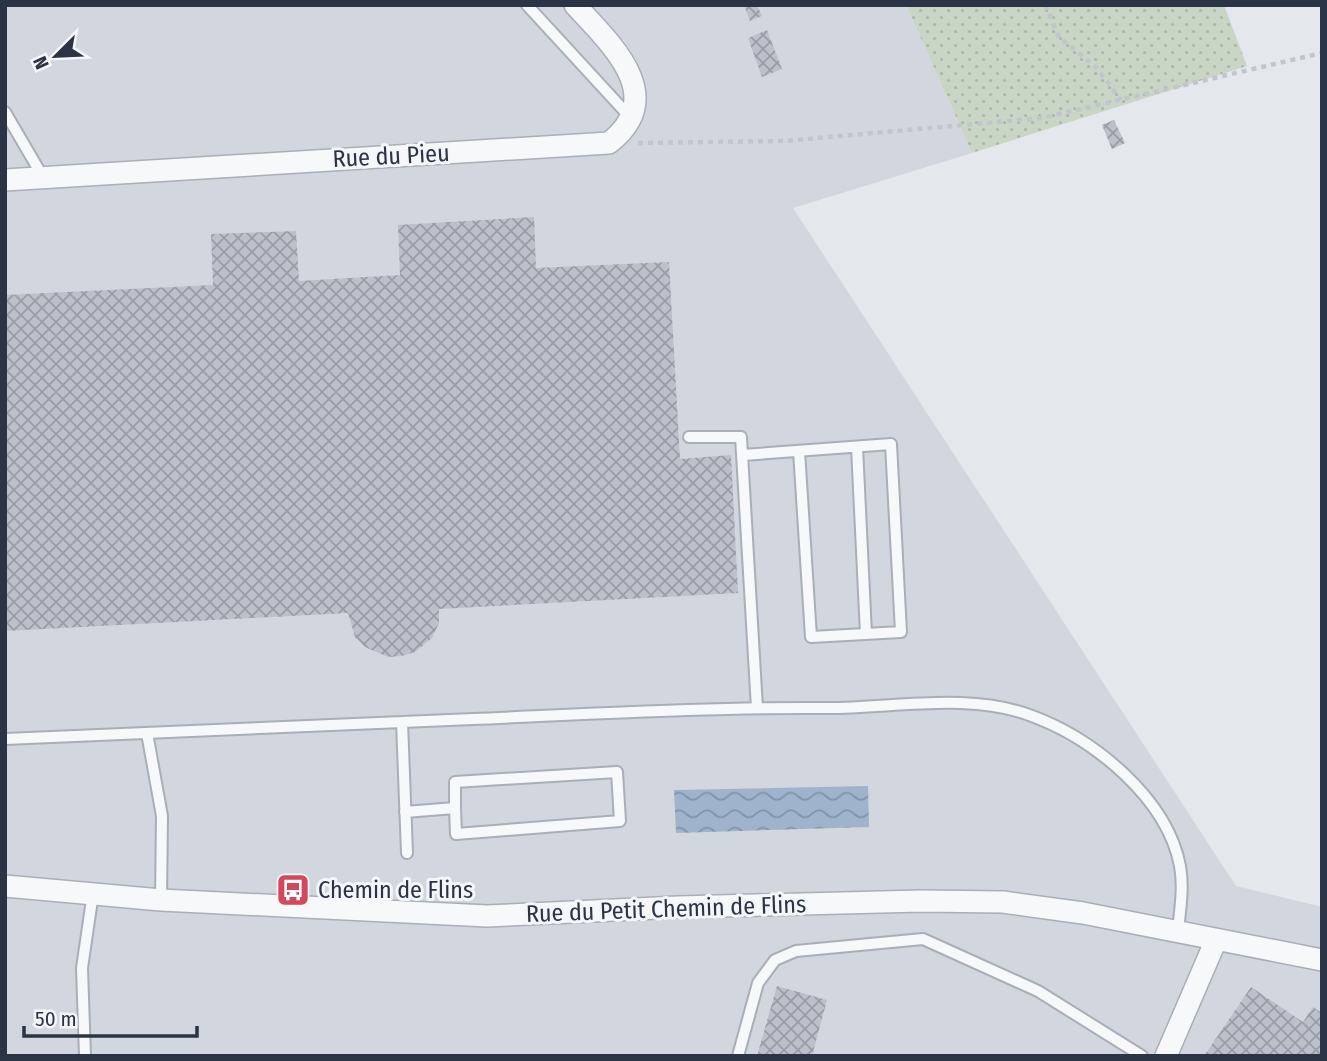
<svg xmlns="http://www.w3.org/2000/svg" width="1327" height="1061" font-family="'Fira Sans Condensed',sans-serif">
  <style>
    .built { fill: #d2d6de }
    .grass { fill: url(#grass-dots) }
    .water { fill: url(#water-waves) }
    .building { fill: url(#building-cross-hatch) }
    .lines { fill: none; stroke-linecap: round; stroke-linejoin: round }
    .service-casing { stroke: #a9aeb7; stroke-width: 14 }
    .minor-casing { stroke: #a9aeb7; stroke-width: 24 }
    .path { stroke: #c2c5cb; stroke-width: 4.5; stroke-dasharray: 5 5; stroke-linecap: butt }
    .service { stroke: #f7f8fa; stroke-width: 10 }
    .minor { stroke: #f7f8fa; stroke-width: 21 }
    .labels { text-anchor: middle; stroke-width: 6; stroke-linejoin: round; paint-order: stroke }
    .street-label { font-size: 24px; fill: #2b3445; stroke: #f4f6f9 }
    .poi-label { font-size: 24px; fill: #2b3445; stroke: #f4f6f9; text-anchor: start }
  </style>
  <defs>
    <pattern id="grass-dots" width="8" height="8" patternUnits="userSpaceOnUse" patternTransform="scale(1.75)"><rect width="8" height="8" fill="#c9d6c5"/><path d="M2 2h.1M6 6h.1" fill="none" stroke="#adb8ab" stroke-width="1.8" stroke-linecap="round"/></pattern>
    <pattern id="water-waves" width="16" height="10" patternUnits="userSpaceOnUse" patternTransform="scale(1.75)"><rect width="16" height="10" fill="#9fb4cc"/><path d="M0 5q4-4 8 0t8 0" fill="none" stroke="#8293a7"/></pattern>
    <pattern id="building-cross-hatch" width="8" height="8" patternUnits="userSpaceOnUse" patternTransform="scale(1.75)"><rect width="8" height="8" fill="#bbc0ca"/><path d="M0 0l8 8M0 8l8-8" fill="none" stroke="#989da6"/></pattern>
  </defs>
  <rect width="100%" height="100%" fill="#e4e7ec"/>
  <!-- built -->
  <path class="built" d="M5,5h901l66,148 -179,55 443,678 86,21v149h-1317z"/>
  <!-- grass -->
  <path class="grass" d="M906,5h318l23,61 -275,87z"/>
  <!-- water -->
  <path class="water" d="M868,786l1,41 -193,6 -2,-43z"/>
  <!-- building -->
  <path class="building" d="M744,5h13l5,11 -12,5z
    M767,30l15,39 -20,8 -14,-39z
    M1114,120l11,23 -13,6 -10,-24z
    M534,217l2,51 133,-6 11,197 51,-4 7,138 -299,16v14l-7,15 -17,14 -13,4 -14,1 -23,-10 -10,-10 -7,-24 -343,18v-336l208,-10 -2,-51 85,-3 3,50 101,-6 -2,-50z
    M777,986l50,14 -15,56h-55z
    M1251,987l52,35 10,-15 9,6v43h-118z"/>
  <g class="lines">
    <defs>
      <path id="service" d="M527,5l103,112
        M5,112l38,65
        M689,437h52l16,271
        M857,447l9,187
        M743,455l148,-11 10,188 -90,5 -12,-186
        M402,722l5,131
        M147,733l15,83 -1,84
        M5,739c156,-7 312,-14 468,-20 119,-5 238,-12 356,-11 65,0 141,-16 203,8 62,23 135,82 148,150 4,21 0,44 -2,65
        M405,812l50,-4 1,26 164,-13 -3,-49 -162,10v26
        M85,1056l-3,-88 11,-75
        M738,1056l20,-73 17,-23 21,-9 127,-12 115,52 104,65"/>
      <path id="minor" d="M5,180l604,-37c60,-47 2,-99 -34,-138
        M5,886l156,14 326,16 191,-9 243,-6 82,1 80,11 239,47
        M1166,1056l50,-116"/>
    </defs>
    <!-- service casing -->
    <use href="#service" class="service-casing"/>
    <!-- minor casing -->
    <use href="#minor" class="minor-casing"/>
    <!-- path -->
    <path class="path" d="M1045,5l14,32 37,30 25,33
      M638,143l146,-2 258,-23 280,-65"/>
    <!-- service -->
    <use href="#service" class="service"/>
    <!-- minor -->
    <use href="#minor" class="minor"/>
  </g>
  <!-- icons -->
  <defs>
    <symbol id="bus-square" viewBox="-11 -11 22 22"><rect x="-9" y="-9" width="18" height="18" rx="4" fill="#d1495b" stroke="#f4f6f9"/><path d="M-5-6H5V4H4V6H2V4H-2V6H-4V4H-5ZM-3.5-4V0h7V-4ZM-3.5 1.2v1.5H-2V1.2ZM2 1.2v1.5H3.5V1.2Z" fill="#fff"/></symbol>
  </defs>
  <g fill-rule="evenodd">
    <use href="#bus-square" x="274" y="871" width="38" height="38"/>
  </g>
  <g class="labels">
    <!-- street labels -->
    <g class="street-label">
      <text transform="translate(391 156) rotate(-3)" y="8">Rue du Pieu</text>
      <text transform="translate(666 909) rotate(-2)" y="8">Rue du Petit Chemin de Flins</text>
    </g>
    <!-- poi labels -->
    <g class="poi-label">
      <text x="318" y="898">Chemin de Flins</text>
    </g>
  </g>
  <!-- border -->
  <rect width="1327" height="1061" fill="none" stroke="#2b3445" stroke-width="14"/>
  <!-- north arrow -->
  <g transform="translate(56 56) rotate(246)" stroke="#f4f6f9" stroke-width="5" paint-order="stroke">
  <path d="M0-5L12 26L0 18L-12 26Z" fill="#2b3445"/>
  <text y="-10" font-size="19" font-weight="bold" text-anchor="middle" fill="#2b3445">N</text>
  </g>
  <!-- scale -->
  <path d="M24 1026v10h173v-10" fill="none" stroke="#2b3445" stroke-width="3.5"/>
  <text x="35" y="1026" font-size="21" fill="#2b3445" stroke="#f4f6f9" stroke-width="5" paint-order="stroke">50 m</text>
</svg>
